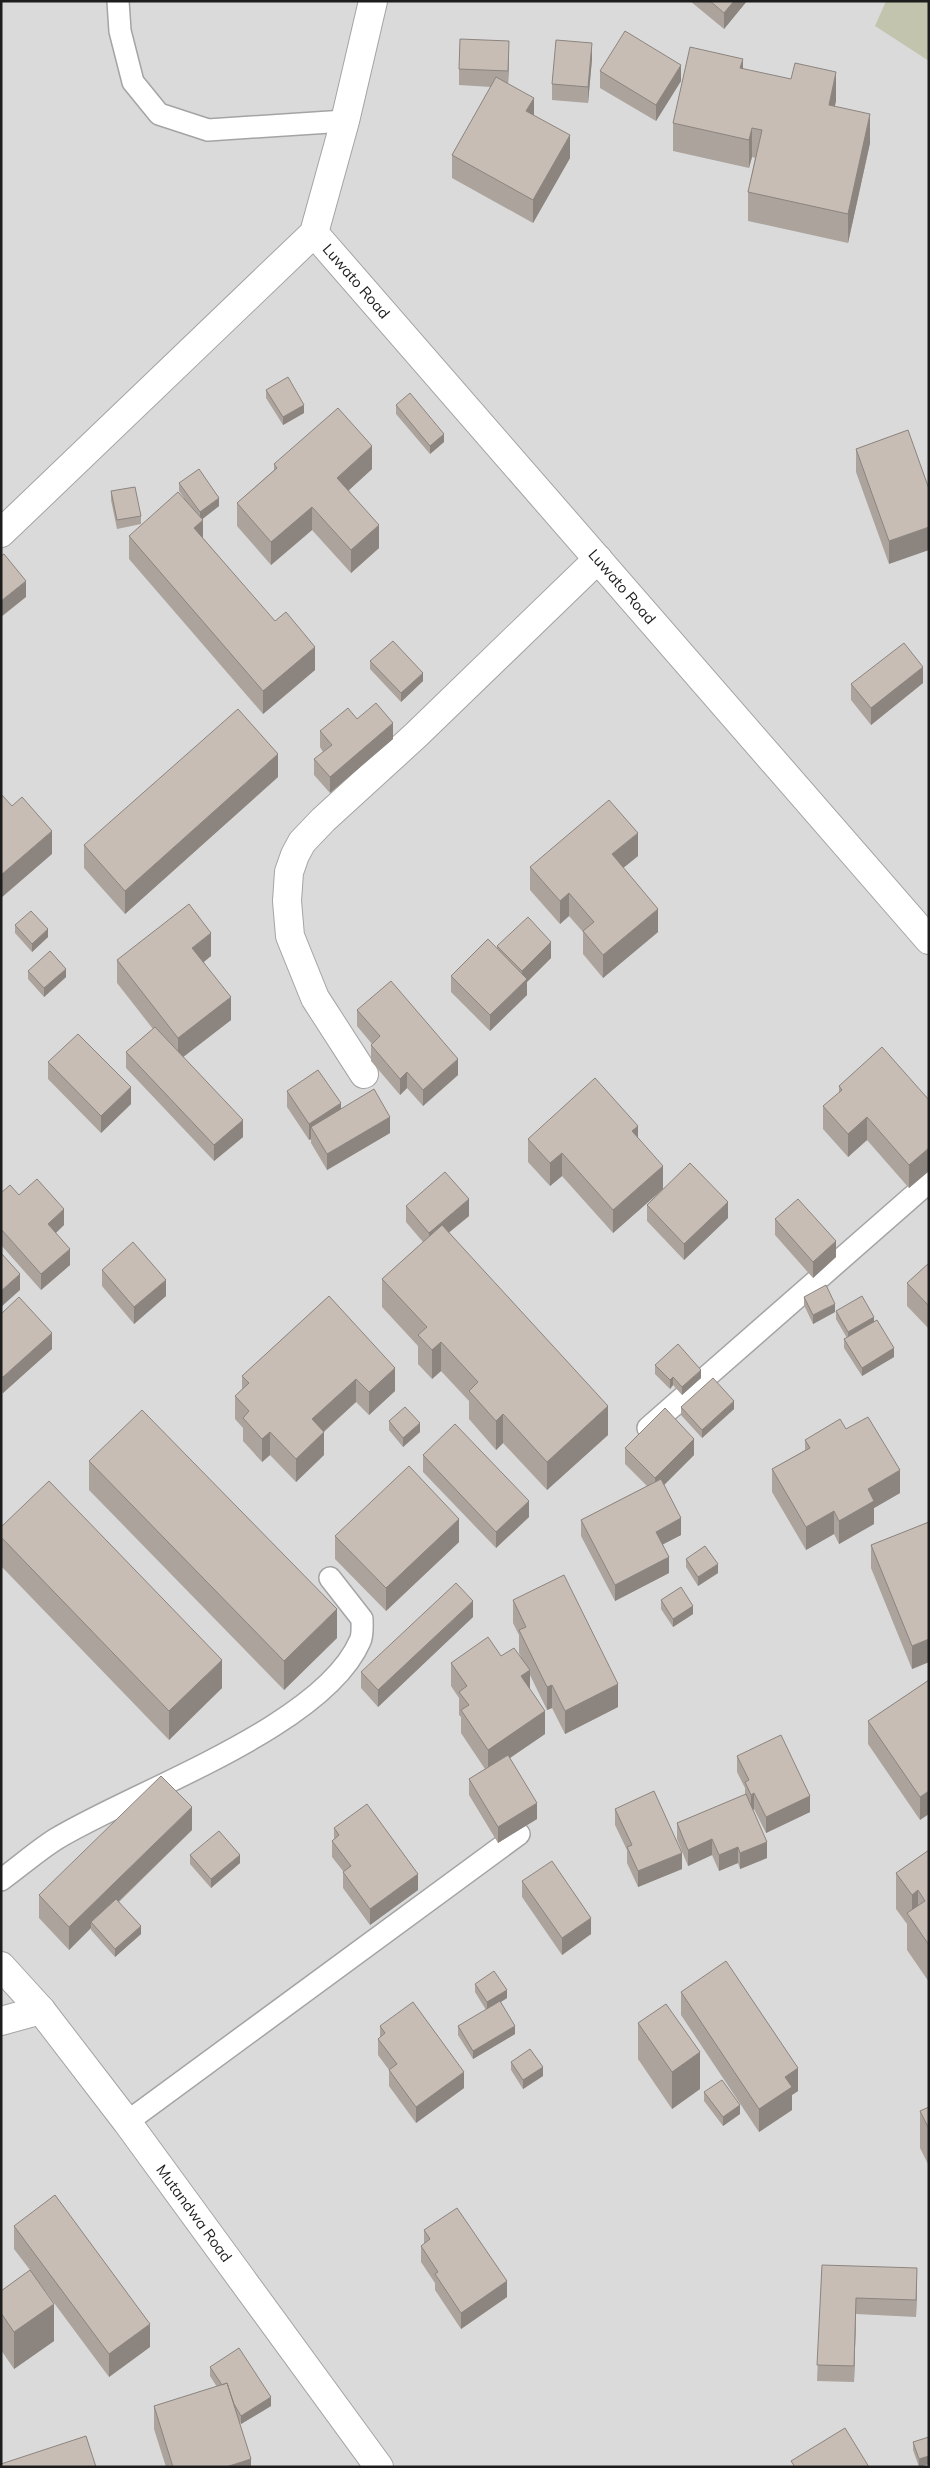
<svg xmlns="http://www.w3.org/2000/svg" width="930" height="2468" font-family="Mulish,sans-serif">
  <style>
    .residential { fill: #dbdada }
    .construction { fill: #c3c4ad }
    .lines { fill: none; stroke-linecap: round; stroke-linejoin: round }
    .lane-casing { stroke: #a4a4a4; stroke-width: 24 }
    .street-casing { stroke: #a4a4a4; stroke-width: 30 }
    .lane { stroke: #fff; stroke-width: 21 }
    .street { stroke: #fff; stroke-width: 28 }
    .wall { fill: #aba39c }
    .shaded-wall { fill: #8b847f }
    .building { fill: #c7bdb5; stroke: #8b847f }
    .labels { text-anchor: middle; stroke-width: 4.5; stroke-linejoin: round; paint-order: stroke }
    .street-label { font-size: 15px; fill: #1d1d1d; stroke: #fff }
  </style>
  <rect width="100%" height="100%" fill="#efebe2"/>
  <!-- residential -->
  <path class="residential" d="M1,1h928v2466h-928z"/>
  <!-- construction -->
  <path class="construction" d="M886,1h43v60l-54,-35z"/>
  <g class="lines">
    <defs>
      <path id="lane" d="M118,1l2,30 13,51 26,32 49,16 137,-9
        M648,1428l281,-246
        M1,1880c18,-13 36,-29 55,-41 79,-48 267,-112 304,-198 3,-6 2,-15 2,-22l-32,-41
        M127,2122l392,-288"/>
      <g id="street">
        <path id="s1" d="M314,233l615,707"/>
        <path d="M1,533l313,-300 31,-112 28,-120"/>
        <path d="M364,1074l-49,-76 -25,-62 -3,-35 2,-29 6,-17 7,-13 21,-22 93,-85 182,-176"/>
        <path id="s2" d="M1,1966l40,44 86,112 252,345"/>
        <path d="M1,2021l40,-11"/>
      </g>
    </defs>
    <!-- lane casing -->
    <use href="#lane" class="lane-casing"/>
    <!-- street casing -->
    <use href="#street" class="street-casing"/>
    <!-- lane -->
    <use href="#lane" class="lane"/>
    <!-- street -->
    <use href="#street" class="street"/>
  </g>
  <!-- wall -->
  <path class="wall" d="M690,1h57l-23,28z
    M509,57l-1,27 62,74 -37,65 -81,-45v-23l39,-68 -32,-2v-16z
    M592,59l-4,44 -36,-3v-16z
    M743,69l93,32 -2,5 36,37 -22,100 -100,-22v-29l7,-34 -3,-1 -3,11 -76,-17v-28z
    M600,71l81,10 -25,40 -56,-33z
    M266,390l38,23 -21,12 -17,-27z
    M396,405l48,37 -14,12 -34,-40z
    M908,430l-19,134 -33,-92v-23z
    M274,464l98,5 -23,21 30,58 -28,25 -39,-43 -41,35 -34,-39v-23l37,-33z
    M179,483l40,23 -17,13 1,19 112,132 -52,44 -134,-155v-23l55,-38 -5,-7z
    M111,491l30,25v8l-24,5 -6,-29z
    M370,661l53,20 -22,21 -31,-33z
    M923,683l-52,42 -20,-25v-16z
    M357,719l36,20 -63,54 -16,-18v-16l9,-7 -3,-5v-16z
    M278,777l-153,137 -41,-46v-23z
    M638,856l-15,12 35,64 -55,46 -20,-24v-22l-14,-16 -9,8 -30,-34v-23z
    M15,925l33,12 -16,15 -17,-19z
    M497,946l54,12 -24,24v13l-37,36 -39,-39v-16l46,-27z
    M211,956l-7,6 27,58 -48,37 60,80 -29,24 -88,-93v-16l27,-23 -36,-46v-23z
    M28,971l38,6 -22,20 -16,-18z
    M357,1010l101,65 -35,31 -16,-18 -7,7 -29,-34v-16l1,-1 -15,-18z
    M48,1062l83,42 -30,29 -53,-54z
    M839,1086l90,14v71l-20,17 -42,-48 -19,17 -25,-28v-23l16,-13z
    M287,1091l54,18 49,24 -63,37 -16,-27v-4l-2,1 -22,-33z
    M638,1138l25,51 -50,44 -51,-57 -12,10 -22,-24v-23z
    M1,1193l18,2 45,30 -8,8 14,32 -29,25 -40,-45z
    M647,1205l81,13 -44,42 -37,-39z
    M406,1206l63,10 -20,16 159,203 -61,55 -44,-47 -7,7 -27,-31v-18l-28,-30 -9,8 -14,-15v-18l-36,-39v-28l41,-37 -17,-20z
    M775,1219l61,38 -23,21 -38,-43z
    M929,1263v66l-22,-23v-23z
    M102,1270l64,26 -32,28 -32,-38z
    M329,1296l66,95 -26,24 -13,-13 -32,30v23l-28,27 -26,-27 -8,7 -19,-21v-13l-8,-9v-23l7,-7v-13z
    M804,1297l31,15 -22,12 -9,-19z
    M836,1311l38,10 20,36 -32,19 -18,-28v-9l3,-1 -11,-19z
    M1,1314l51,35 -49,44 -2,-1z
    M655,1365l46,13 -19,17 -9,-10 -3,4 -15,-15z
    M681,1407l53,2 -32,29 -21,-23z
    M389,1421l31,11 -17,15 -14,-17z
    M846,1429l54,64 -26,15v16l-35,20 -5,-10 -28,16 -34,-58v-23l33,-19v-10z
    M625,1448l69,7 -30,30 17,50 -18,9 6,29 -54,28 -34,-65v-16l66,-34 -22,-22z
    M423,1455l106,62 -33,31 -73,-76z
    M89,1461l248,177 -53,52 -195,-200z
    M929,1522v140l-17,7 -41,-101v-23z
    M1,1527l221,161 -53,52 -168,-174z
    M335,1536l124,6 -73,69 -51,-52z
    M686,1559l32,14 -20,13 -12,-19z
    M513,1600l105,107 -53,27 -13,-26 -5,2 -17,-35v14l15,45 -35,24 27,61 -39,24 -29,-48v-16l16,-10 -24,-36v-16l-2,-2v-17l-8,-12v-23l50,-7 20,1 -2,-4v-18l-6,-12z
    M661,1600l32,14 -20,13 -12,-18z
    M473,1617l-95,90 -17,-19v-16z
    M929,1680l-9,140 -52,-76v-23z
    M737,1756l73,56 -44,21 -12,-24 -1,1 14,48 -27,11 -2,-6 -19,8 -7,-16 -24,11 -11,-27v-16l68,-28v-7l-8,-16z
    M615,1809l67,60 -44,18 -11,-24v-13l-12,-25z
    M334,1828l84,62 -48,35 -27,-37v-17l-11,-14v-16l2,-2z
    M192,1830l-73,72 22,32 -26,23 -24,-27v-2l-22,22 -30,-32v-23z
    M929,1850v132l-22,-32v-26l-11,-15v-36z
    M190,1855l50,8 -29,25 -21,-24z
    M522,1881l69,53 -29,21 -40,-58z
    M475,1984l32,14 -7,4 15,32 -42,25 -15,-24v-9l28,-16 -11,-18z
    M681,1992l117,99 -6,4v15l-33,22 -78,-117z
    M638,2023l62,66 -28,20 -34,-50z
    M380,2026l84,62 -48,35 -27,-37v-16l-11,-15v-16l2,-2z
    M511,2062l32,14 -20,13 -12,-19z
    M704,2092l36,22 -17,12 -19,-25z
    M929,2107v59l-9,-18v-37z
    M14,2226l136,121 -41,30 -72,-97 17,61 -40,28 -13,-19v-59l29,-21 -16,-21z
    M424,2230l83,67 -46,32 -26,-39v-7l-14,-21v-16l3,-2z
    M822,2265l95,19 -1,33 -60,-3 -2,68 -37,-1z
    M210,2367l61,39 -30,18 -2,-3 12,46h-85l-12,-38v-23l63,-19 -7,-11z
    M929,2437v27l-10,3 -6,-17v-8z"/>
  <!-- shaded-wall -->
  <path class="shaded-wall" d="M734,1h13l-23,28v-16z
    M509,41v16l-1,30v-16z
    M592,43v16l-4,44v-16z
    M743,59v28l-3,-19z
    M681,65v16l-25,40v-16z
    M836,72v29l-7,33v-29z
    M534,98v23l-8,-10z
    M870,114v29l-22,100v-29z
    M752,128v29l-3,11v-28z
    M570,135v23l-37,65v-23z
    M304,405v8l-21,12v-8z
    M444,434v8l-14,12v-8z
    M372,446v23l-35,32v-23z
    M219,498v8l-19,15v-9z
    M312,507v23l-41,35v-23z
    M203,520v23l-9,-15z
    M379,525v23l-28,25v-23z
    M929,527v23l-40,14v-23z
    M26,581v16l-25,20v-16z
    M315,647v23l-52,44v-23z
    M923,667v16l-52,42v-17z
    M423,673v8l-22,21v-9z
    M393,723v16l-63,54v-16z
    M278,754v23l-153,137v-23z
    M52,831v23l-51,44v-23z
    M638,833v23l-26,21v-23z
    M569,893v23l-9,8v-23z
    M658,909v23l-55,46v-23z
    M48,929v8l-16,15v-8z
    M211,933v23l-19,15v-23z
    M551,942v16l-24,24v13l-37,36v-16l32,-31v-13z
    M66,969v8l-22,20v-9z
    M231,997v23l-53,41v-23z
    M458,1059v16l-35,31v-16z
    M407,1072v16l-7,7v-16z
    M131,1087v17l-30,29v-17z
    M341,1103v17l-30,7v12l-2,1v-16z
    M390,1117v16l-63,37v-16z
    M867,1117v23l-19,17v-23z
    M243,1120v17l-29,24v-16z
    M638,1126v23l-6,-18z
    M929,1148v23l-20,17v-23z
    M562,1153v23l-12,10v-23z
    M663,1166v23l-50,44v-23z
    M469,1199v17l-40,33v-16z
    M728,1202v16l-44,42v-16z
    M64,1209v16l-16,15v-16z
    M836,1241v16l-23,21v-16z
    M70,1249v16l-29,25v-16z
    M20,1274v16l-19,17v-16z
    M166,1280v16l-32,28v-17z
    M835,1304v8l-22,12v-9z
    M874,1317v8l-26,16v-9z
    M52,1333v16l-49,44v-16z
    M441,1342v29l-9,8v-29z
    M894,1348v9l-32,19v-8z
    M395,1368v23l-26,24v-23z
    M701,1370v8l-19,17v-8z
    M673,1377v8l-3,4v-9z
    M356,1379v23l-44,40v-23z
    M734,1401v8l-32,29v-8z
    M608,1406v29l-61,55v-28z
    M503,1414v29l-7,7v-29z
    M420,1423v9l-17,15v-9z
    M270,1432v23l-8,7v-23z
    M324,1432v23l-28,27v-23z
    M694,1439v16l-39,39v-16z
    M900,1470v23l-26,15v16l-35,20v-23l29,-32z
    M529,1501v16l-33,31v-16z
    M834,1511v23l-28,16v-23z
    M681,1518v17l-25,13v-16z
    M459,1519v23l-73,69v-23z
    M669,1557v16l-54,28v-16z
    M718,1564v9l-20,13v-9z
    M473,1601v16l-95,90v-17z
    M693,1606v8l-20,13v-8z
    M337,1609v29l-53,52v-29z
    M929,1639v23l-17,7v-23z
    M222,1660v28l-53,52v-29z
    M530,1670v23l-9,-17z
    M618,1684v23l-53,27v-23z
    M552,1685v23l-5,2v-23z
    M545,1711v23l-57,39v-23z
    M929,1791v23l-9,6v-23z
    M754,1793v16l-3,2v-16z
    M810,1796v16l-44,21v-16z
    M537,1803v16l-39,24v-16z
    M192,1807v23l-98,95 -3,-3v6l-22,22v-23z
    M712,1839v16l-24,11v-16z
    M767,1842v16l-27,11v-16z
    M738,1847v16l-19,8v-16z
    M682,1853v16l-44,18v-16z
    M240,1855v8l-29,25v-9z
    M418,1874v16l-48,35v-16z
    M918,1890v37l-6,-6v-26z
    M591,1918v16l-29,21v-17z
    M141,1926v8l-26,23v-8z
    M507,1990v8l-20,13v-9z
    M515,2026v8l-42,25v-8z
    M700,2052v37l-28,20v-37z
    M543,2067v9l-20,13v-9z
    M798,2068v23l-6,4v15l-33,22v-23l26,-32z
    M464,2072v16l-48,35v-16z
    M740,2105v9l-17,12v-9z
    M917,2268v16l-1,33v-17z
    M507,2281v16l-46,32v-16z
    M856,2298v16l-2,68v-16z
    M54,2304v37l-40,28v-37z
    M150,2324v23l-41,30v-23z
    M271,2397v9l-30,18v-8z
    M929,2456v8l-10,3v-8z
    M251,2459v8h-25z"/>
  <!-- building -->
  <path class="building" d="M710,1h24l-10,12z
    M625,31l56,34 -25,40 -56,-34z
    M460,39l49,2 -1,30 -49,-2z
    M556,40l36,3 -4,44 -36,-3z
    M690,47l53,12 -3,9 51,11 4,-16 41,9 -7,33 41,9 -22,100 -100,-22 14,-62 -10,-2 -3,12 -76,-17z
    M496,77l38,21 -8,13 44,24 -37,65 -81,-45z
    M288,377l16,28 -21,12 -17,-27z
    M410,393l34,41 -14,12 -34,-41z
    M338,408l34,38 -35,32 42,47 -28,25 -39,-43 -41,35 -34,-39 40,-35 -3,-4z
    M908,430l21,59v38l-40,14 -33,-92z
    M199,469l20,29 -19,14 -21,-29z
    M135,487l6,29 -24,4 -6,-29z
    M178,492l25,28 -9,8 81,93 11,-9 29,35 -52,44 -134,-155z
    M4,554l22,27 -25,20v-45z
    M393,641l30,32 -22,20 -31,-32z
    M904,643l19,24 -52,41 -20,-24z
    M376,703l17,20 -63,54 -16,-18 18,-14 -12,-14 28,-23 9,11z
    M238,709l40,45 -153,137 -41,-46z
    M1,794l11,12 10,-9 30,34 -51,44z
    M609,800l29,33 -26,21 46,55 -55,46 -20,-24 11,-9 -25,-29 -9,8 -30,-34z
    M189,904l22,29 -19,15 39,49 -53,41 -61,-78z
    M31,911l17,18 -16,15 -17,-19z
    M528,917l23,25 -29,29 -25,-25z
    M488,939l39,40 -37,36 -39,-39z
    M50,951l16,18 -22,19 -16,-17z
    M391,981l67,78 -35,31 -16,-18 -7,7 -29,-34 9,-9 -23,-26z
    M155,1027l88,93 -29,25 -88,-93z
    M78,1034l53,53 -30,29 -53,-54z
    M882,1047l47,53v48l-20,17 -42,-48 -19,17 -25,-28 19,-16 -3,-4z
    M318,1070l23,33 -32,21 -22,-33z
    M595,1078l43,48 -6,5 31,35 -50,44 -51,-57 -12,10 -22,-24z
    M374,1089l16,28 -63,37 -16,-27z
    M690,1163l38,39 -44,42 -37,-39z
    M445,1172l24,27 -40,34 -23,-27z
    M37,1179l27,30 -16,15 22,25 -29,25 -40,-45v-36l9,-8 9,10z
    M798,1199l38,42 -23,21 -38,-43z
    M442,1225l166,181 -61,56 -44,-48 -7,7 -27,-30 9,-9 -37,-40 -9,8 -14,-15 9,-8 -45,-48z
    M133,1242l33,38 -32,27 -32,-37z
    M1,1253l19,21 -19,17z
    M929,1263v43l-22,-23z
    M826,1285l9,19 -22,11 -9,-18z
    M329,1296l66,72 -26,24 -13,-13 -44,40 12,13 -28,27 -26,-27 -8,7 -19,-21 6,-7 -14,-15 14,-13 -7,-7z
    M862,1296l12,21 -26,15 -12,-21z
    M19,1297l33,36 -49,44 -2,-1v-62z
    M877,1320l17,28 -32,20 -18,-29z
    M678,1344l23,26 -19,17 -9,-10 -3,3 -15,-15z
    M713,1378l21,23 -32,29 -21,-23z
    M405,1407l15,16 -17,15 -14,-17z
    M665,1408l29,31 -39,39 -30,-30z
    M142,1410l195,199 -53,52 -195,-200z
    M868,1417l32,53 -32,19 6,12 -35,20 -5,-10 -28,16 -34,-58 38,-21 -5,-8 35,-21 6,10z
    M455,1424l74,77 -33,31 -73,-77z
    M409,1466l50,53 -73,69 -51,-52z
    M661,1479l20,39 -25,14 13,25 -54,28 -34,-65z
    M49,1481l173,179 -53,51 -168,-174v-10z
    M929,1522v117l-17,7 -41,-101z
    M705,1546l13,18 -20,13 -12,-18z
    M564,1575l54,109 -53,27 -13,-26 -5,2 -28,-57 7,-3 -13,-27z
    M456,1583l17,18 -95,89 -17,-18z
    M681,1587l12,19 -20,13 -12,-19z
    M488,1637l13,19 13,-8 16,22 -9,6 24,35 -57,39 -27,-40 8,-5 -10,-13 8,-6 -16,-23z
    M929,1680v111l-9,6 -52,-76z
    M781,1735l29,61 -44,21 -12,-24 -3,2 -6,-13 4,-2 -12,-24z
    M508,1755l29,48 -39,24 -29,-48z
    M161,1776l31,31 -123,120 -30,-32z
    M654,1791l28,62 -44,18 -11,-24 5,-2 -17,-36z
    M746,1794l21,48 -27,11 -2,-6 -19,8 -7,-16 -24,11 -11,-27z
    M367,1804l51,70 -48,35 -27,-37 8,-6 -19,-25 7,-6 -5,-7z
    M219,1831l21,24 -29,24 -21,-24z
    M929,1850v95l-22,-32 18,-12 -7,-11 -6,5 -16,-22z
    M552,1861l39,57 -29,20 -40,-57z
    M116,1899l25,27 -26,23 -24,-27z
    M726,1961l72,107 -13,9 7,10 -33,22 -78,-117z
    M494,1971l13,19 -20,12 -12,-18z
    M500,2001l15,25 -42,25 -15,-25z
    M413,2002l51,70 -48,35 -27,-37 8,-6 -19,-25 7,-6 -5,-7z
    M666,2004l34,48 -28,20 -34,-49z
    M530,2049l13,18 -20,13 -12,-18z
    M722,2080l18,25 -17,12 -19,-25z
    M929,2107v22l-9,-18z
    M55,2195l95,129 -41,30 -95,-128z
    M457,2208l50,73 -46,32 -26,-39 3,-2 -17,-26 9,-7 -6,-9z
    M822,2265l95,3 -1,32 -60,-2 -2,68 -37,-1z
    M30,2270l24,34 -40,28 -13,-19v-22z
    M239,2348l32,49 -30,19 -7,-12 -7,-21 -5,2 -12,-18z
    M227,2383l24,76 -25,8h-53l-19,-61z
    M845,2428l24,39h-74l-4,-6z
    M86,2436l10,31h-95v-3z
    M929,2437v19l-10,3 -6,-17z"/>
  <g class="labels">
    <!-- street labels -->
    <g class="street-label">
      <text dy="5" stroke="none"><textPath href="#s1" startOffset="64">Luwato Road</textPath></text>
      <text dy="5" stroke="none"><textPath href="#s1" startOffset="469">Luwato Road</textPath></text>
      <text dy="5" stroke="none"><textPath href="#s2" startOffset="314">Mutandwa Road</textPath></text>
    </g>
  </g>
  <!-- border -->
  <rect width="930" height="2468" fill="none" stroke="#1d1d1d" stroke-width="5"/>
</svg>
